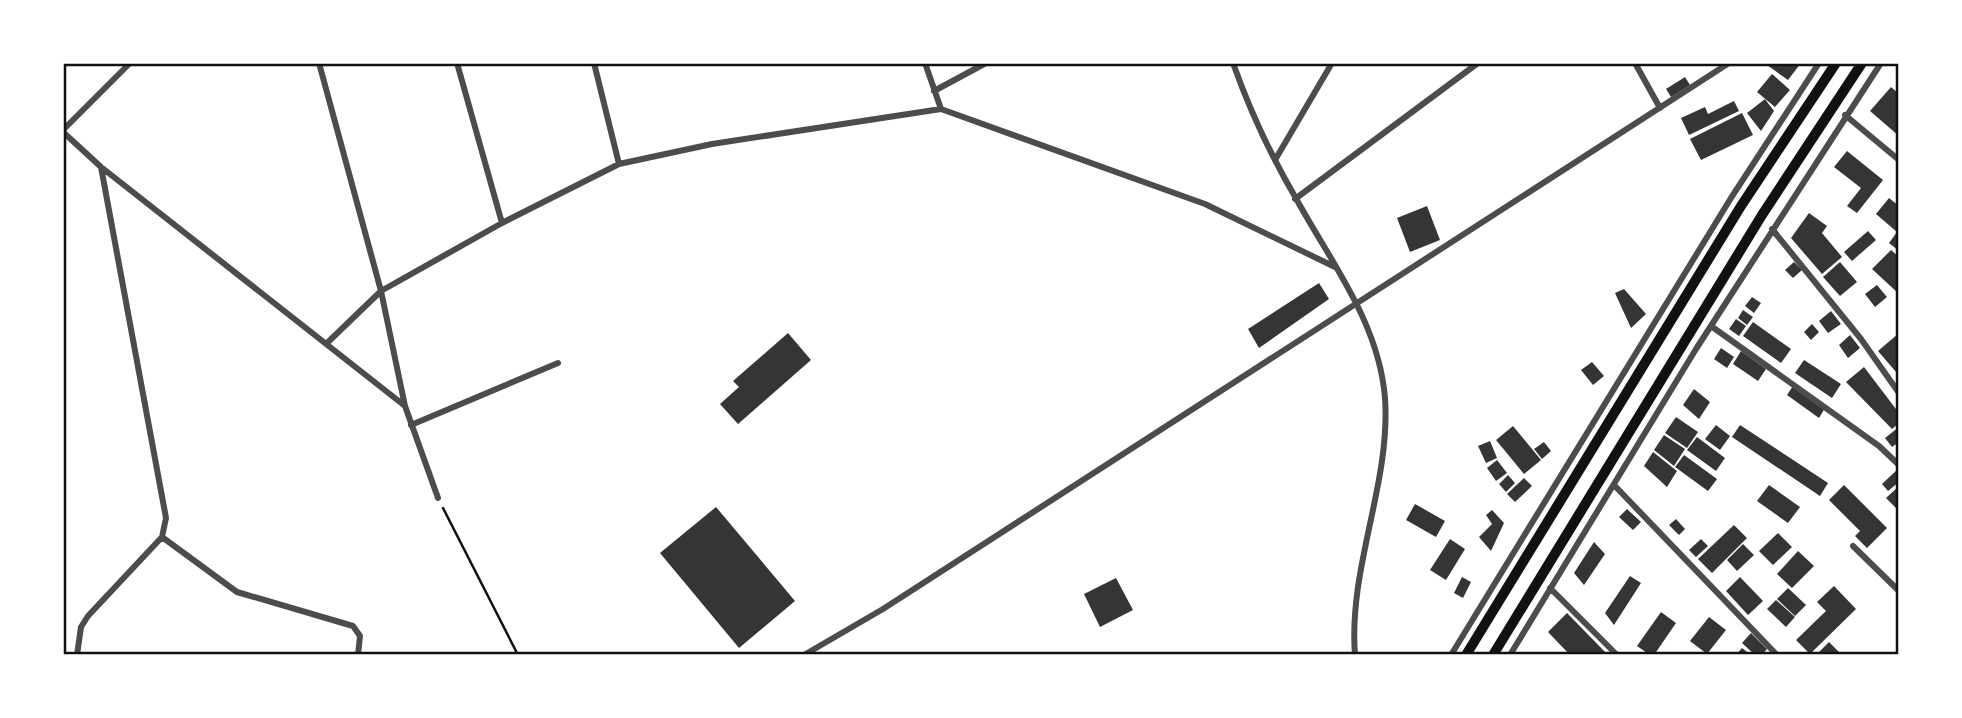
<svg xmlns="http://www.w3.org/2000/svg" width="1962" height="718" font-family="Cabin,sans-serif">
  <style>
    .building { fill: #353535 }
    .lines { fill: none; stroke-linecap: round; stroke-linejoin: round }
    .path { stroke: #111; stroke-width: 2.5 }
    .minor { stroke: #4c4c4c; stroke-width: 6 }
    .trunk { stroke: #111; stroke-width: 10 }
    .neatline { fill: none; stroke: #111; stroke-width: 2.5 }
  </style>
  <rect width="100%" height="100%" fill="#fff"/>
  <!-- building -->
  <path class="building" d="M1764,63h37l-13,17z
    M1772,74l18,16 -15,17 -18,-15z
    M1685,77l5,8 -19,12 -5,-8z
    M1891,87l8,7v42l-29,-25z
    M1765,99l9,12 -13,20 -14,-18z
    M1734,101l5,10 -50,24 -8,-17 24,-11 3,7z
    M1742,113l11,22 -52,25 -11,-21z
    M1847,151l36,29 -26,33 -10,-7 14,-18 -27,-21z
    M1889,198l10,8v45l-10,-8 8,-11 -21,-18z
    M1427,206l13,34 -30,12 -13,-34z
    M1809,213l18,13 -5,7 20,24 -20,17 -31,-36z
    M1868,231l8,9 -24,21 -8,-9z
    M1891,250l8,7v37l-27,-25z
    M1794,262l8,8 -9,8 -8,-8z
    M1840,262l17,20 -17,14 -17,-19z
    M1319,283l10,16 -70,49 -11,-19z
    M1877,285l10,12 -12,10 -10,-13z
    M1624,289l22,25 -15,14 -16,-35z
    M1752,297l9,6 -7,10 -9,-7z
    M1743,310l10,7 -6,8 -9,-7z
    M1831,311l10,13 -13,9 -9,-12z
    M1736,319l10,7 -7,10 -10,-7z
    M1753,322l38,27 -10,14 -38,-27z
    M1812,324l7,8 -8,8 -7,-8z
    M788,333l23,27 -73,64 -18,-20 19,-17 -6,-6z
    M1899,333v36l-3,3 -18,-21z
    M1850,335l10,13 -12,10 -9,-13z
    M1721,348l13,9 -7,11 -13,-9z
    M1741,351l25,18 -8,12 -25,-17z
    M1804,360l37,24 -9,14 -37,-25z
    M1592,362l12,14 -11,9 -12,-15z
    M1864,367l35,46v10l-7,6 -46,-47z
    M1793,386l32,22 -6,10 -32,-23z
    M1694,389l16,13 -11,17 -16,-14z
    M1676,417l22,15 -11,16 -22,-15z
    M1716,425l14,11 -10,14 -15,-11z
    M1740,425l88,58 -8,13 -88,-59z
    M1513,426l28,34 -17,14 -28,-34z
    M1899,427v15l-7,5 -7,-9z
    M1664,435l21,14 -11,17 -20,-16z
    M1697,437l28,21 -9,13 -29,-21z
    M1490,441l7,17 -11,5 -8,-17z
    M1544,442l7,9 -9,8 -8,-10z
    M1653,452l24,19 -10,16 -23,-21z
    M1684,455l33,24 -9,12 -33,-24z
    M1497,460l10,13 -11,8 -9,-13z
    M1899,468v14l-11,9 -6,-7z
    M1508,475l7,8 -9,9 -7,-8z
    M1524,478l8,8 -17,16 -8,-8z
    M1769,485l31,22 -12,16 -31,-22z
    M1844,485l43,43 -20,20 -12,-12 5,-5 -31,-31z
    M1899,486v25l-13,-13z
    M1415,504l30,17 -9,16 -30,-17z
    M716,507l79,94 -56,47 -79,-95z
    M1627,509l14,13 -8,8 -14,-13z
    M1492,510l12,13 -13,28 -12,-14 13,-13 -6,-9z
    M1676,519l9,10 -6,6 -10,-10z
    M1734,525l13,13 -35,35 -14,-14z
    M1778,533l14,14 -19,18 -14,-14z
    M1450,539l15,10 -19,31 -16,-10z
    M1701,539l7,7 -12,11 -7,-7z
    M1594,542l11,12 -21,31 -10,-12z
    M1743,544l11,11 -17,16 -10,-11z
    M1798,551l16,15 -22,22 -15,-14z
    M1630,576l11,7 -27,42 -9,-12z
    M1462,577l9,5 -8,16 -9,-5z
    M1740,577l23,24 -15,14 -22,-24z
    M1116,578l17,32 -33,17 -16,-33z
    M1834,586l22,23 -46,45 -14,-14 30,-29 -9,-9z
    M1788,588l18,17 -11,11 -18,-17z
    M1776,600l19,17 -9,10 -19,-18z
    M1661,612l15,11 -22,32h-4l-13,-9z
    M1567,613l41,42h-38l-22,-23z
    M1709,617l17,13 -19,24 -17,-13z
    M1751,633l16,16 -5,6h-7l-13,-12z
    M1829,642l13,13h-26z
    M1742,648l9,7h-15z"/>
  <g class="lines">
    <!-- path -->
    <path class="path" d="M443,508l75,147"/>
    <!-- minor -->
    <path class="minor" d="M319,63l62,228 24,115 33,92
      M457,63l45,160
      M594,63l25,101
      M925,63l16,46
      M1233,63c17,48 39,95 65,139 35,63 81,122 87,196 6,85 -37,170 -30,257
      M1635,63l25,45
      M934,91l52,-28
      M1845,115l54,45
      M63,130l67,-67
      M63,132l38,35 304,239
      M1275,160l57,-97
      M1295,199l183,-136
      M1772,229l89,110 38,54
      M1711,326l168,120 20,19
      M326,344l55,-53 121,-68 117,-59 93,-20 229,-35 264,95 130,63
      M411,425l147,-62
      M1615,486l162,169
      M162,537l75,55 116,34 7,10 -2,19
      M1853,546l46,45
      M1550,588l67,67
      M77,655l4,-28 7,-11 74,-79 4,-19 -65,-351
      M804,655l79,-46 846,-546
      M1451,655l280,-457 88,-135
      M1510,655l186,-306 185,-286"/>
    <!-- trunk -->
    <path class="trunk" d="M1466,655l275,-449 95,-143
      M1493,655l269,-440 100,-152"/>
  </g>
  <!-- border -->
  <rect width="1962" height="718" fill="none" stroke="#ffffff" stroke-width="130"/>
  <rect x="65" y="65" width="1832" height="588" class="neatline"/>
</svg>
